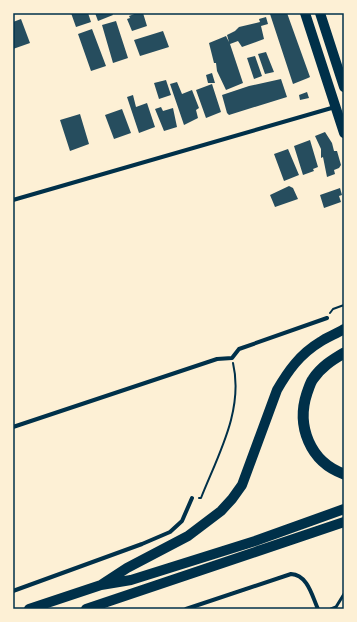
<svg xmlns="http://www.w3.org/2000/svg" width="357" height="622" font-family="Ubuntu,sans-serif">
  <style>
    .building { fill: #264d5e }
    .lines { fill: none; stroke-linecap: round; stroke-linejoin: round }
    .path { stroke: #003049; stroke-width: 2 }
    .service { stroke: #003049; stroke-width: 3 }
    .minor { stroke: #003049; stroke-width: 4 }
    .primary { stroke: #003049; stroke-width: 10 }
    .trunk { stroke: #003049; stroke-width: 11 }
    .neatline { fill: none; stroke: #003049; stroke-width: 1.5 }
  </style>
  <rect width="100%" height="100%" fill="#fdf0d5"/>
  <!-- building -->
  <path class="building" d="M71,13h17l3,9 -15,5z
    M95,13h17l1,2 -15,6z
    M137,13h6l4,13 -15,5 -5,-12 3,-1 -1,-2z
    M272,13h15l23,64 -2,1 -15,6 -23,-70z
    M266,17l2,7 -7,2 3,13 -22,8 -4,-6 -8,3 13,39 -17,7 -9,-19 -1,-8h-2l-5,-20 17,-7 3,6 -2,-7 8,-4 4,-4 21,-5 -1,-3z
    M21,19l9,24 -17,6v-27z
    M116,21l12,37 -15,5 -11,-38z
    M92,29l14,37 -15,5 -13,-37z
    M163,31l6,16 -29,9 -6,-16z
    M266,52l8,20 -9,2 -7,-20z
    M255,56l7,20 -8,3 -7,-21z
    M212,73l3,10h-7l-2,-8z
    M281,79l6,18 -58,18 -2,-2 -5,-18 27,-9z
    M166,80l5,15 -12,4 -5,-16z
    M177,82l5,12 10,-4 7,18 -3,2 2,8 -14,7 -14,-41z
    M212,84l9,28 -15,6 -10,-28z
    M307,92l2,6 -9,2 -1,-5z
    M133,95l3,12 11,-4 8,24 -16,6 -12,-36z
    M161,107l2,4 10,-3 4,19 -13,4 -9,-22z
    M122,109l9,24 -17,6 -9,-24z
    M80,114l9,30 -19,7 -10,-31z
    M325,132l7,11 2,8h3l4,14 -2,3 -5,2 1,4 -8,3 -4,-20 -2,1v-9l-6,-13z
    M310,140l8,27 -5,2 1,2 -11,4 -9,-29z
    M288,149l11,26 -15,6 -10,-27z
    M289,186l4,2 5,11 -23,8 -5,-12z
    M340,188l2,7 -3,1 2,6 -17,6 -4,-13z"/>
  <g class="lines">
    <!-- path -->
    <path class="path" d="M330,313l3,-4 11,-4
      M199,498h2c17,-43 43,-88 32,-135"/>
    <!-- service -->
    <path class="service" d="M331,609l5,-2 8,-13"/>
    <!-- minor -->
    <path class="minor" d="M13,200l322,-93
      M13,427l204,-68 15,-1 7,-9 88,-31
      M13,591l129,-47 28,-12 12,-11 10,-23
      M186,609l105,-35c17,1 21,22 27,35"/>
    <!-- primary -->
    <path class="primary" d="M305,13l39,120
      M320,13l24,74
      M101,585l26,-17 61,-32 33,-25 11,-12 10,-14 35,-95c11,-19 23,-36 43,-48 7,-5 16,-8 24,-13
      M29,609l72,-24 30,-5 124,-39 89,-32
      M86,609l258,-87"/>
    <!-- trunk -->
    <path class="trunk" d="M344,353c-12,7 -23,14 -31,26 -3,4 -4,9 -6,14 -11,33 3,69 37,81"/>
  </g>
  <!-- border -->
  <rect width="357" height="622" fill="none" stroke="#fdf0d5" stroke-width="28"/>
  <rect x="14" y="14" width="329" height="594" class="neatline"/>
</svg>
